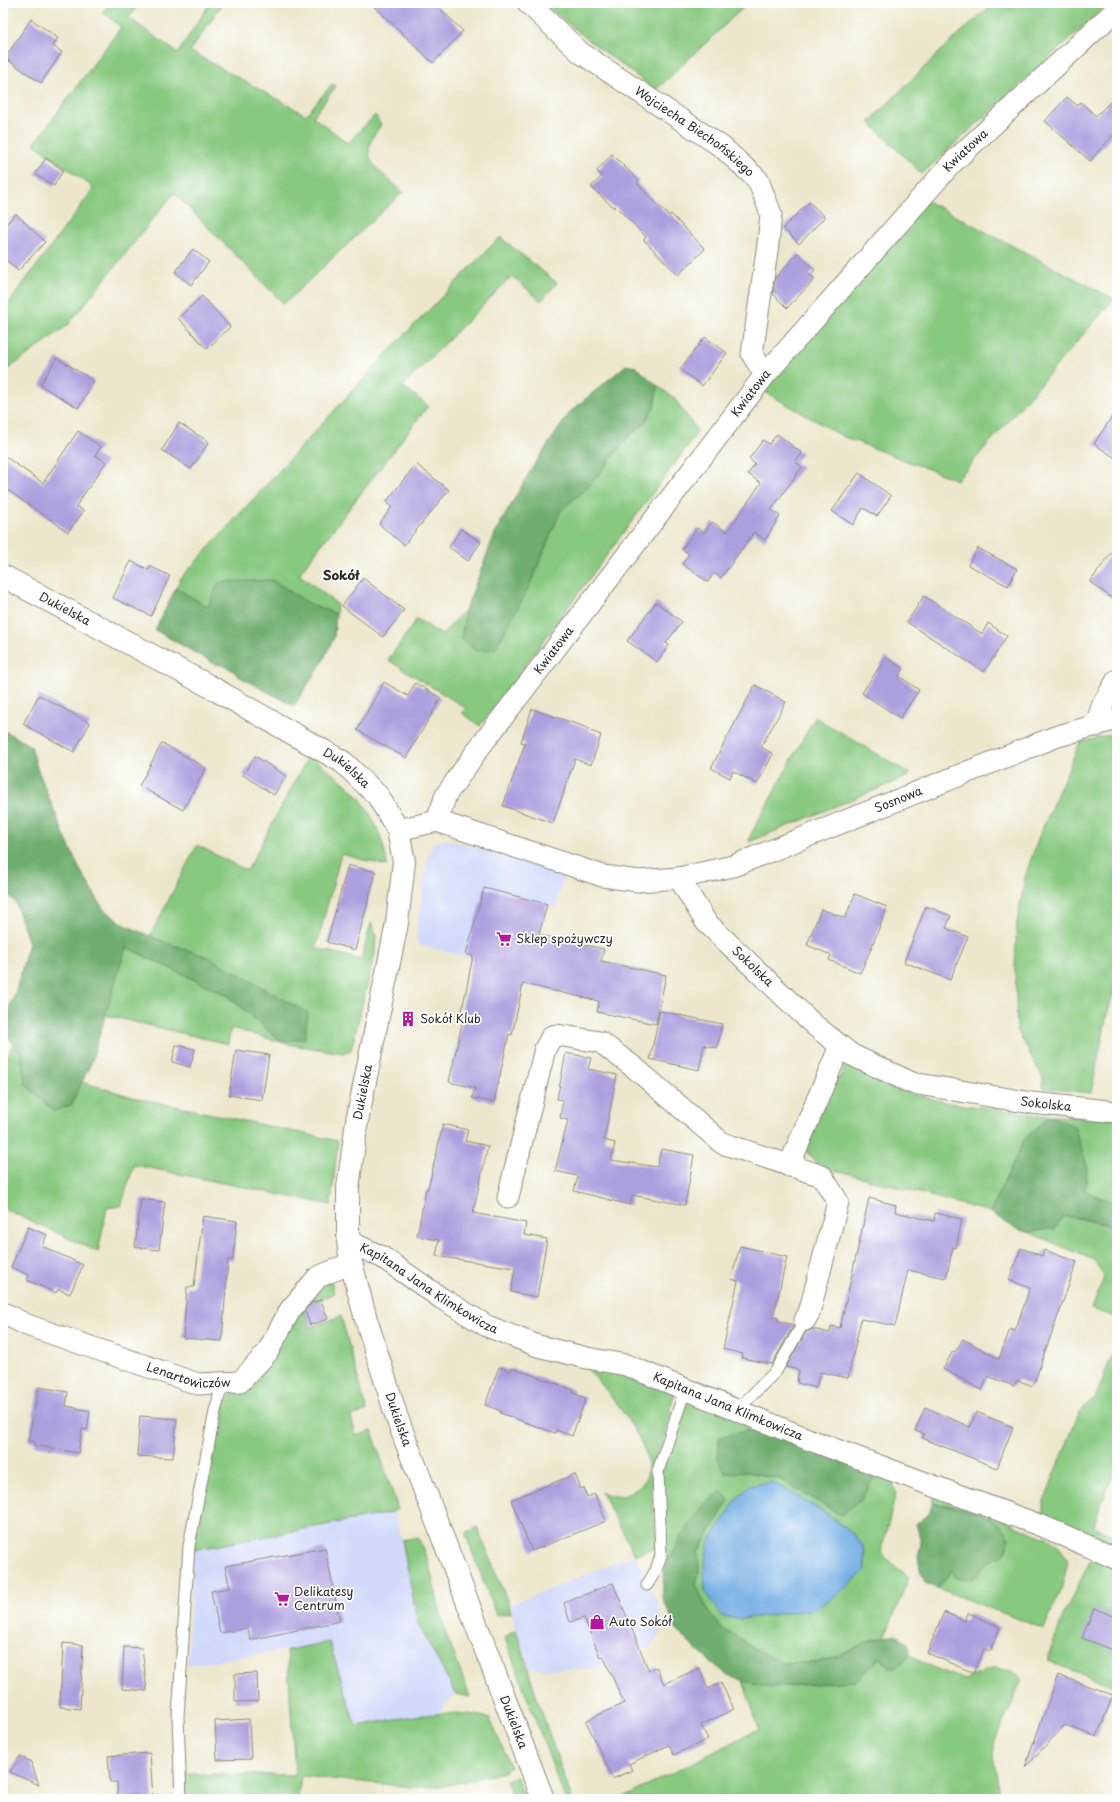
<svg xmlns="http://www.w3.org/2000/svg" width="1120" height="1802" font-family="'Playpen Sans',sans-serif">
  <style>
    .built { fill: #d2d9f9 }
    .green { fill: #88c980; stroke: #5a7a56; fill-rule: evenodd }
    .forest { fill: #6ead6e; stroke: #4c6c4c }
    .water { fill: #73ade3; stroke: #4f6c87 }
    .building { fill: #ac9fde }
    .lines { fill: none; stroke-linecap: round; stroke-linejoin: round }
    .lane-casing { stroke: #8c897c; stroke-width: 13 }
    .street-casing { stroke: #8c897c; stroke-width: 23 }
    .secondary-casing { stroke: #8c897c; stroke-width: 24 }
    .lane { stroke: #fff; stroke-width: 11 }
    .street { stroke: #fff; stroke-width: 21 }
    .secondary { stroke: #fff; stroke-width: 22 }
    .labels { text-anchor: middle; stroke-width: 3.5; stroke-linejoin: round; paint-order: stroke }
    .street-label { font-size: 12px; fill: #2b2b2b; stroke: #fff }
    .poi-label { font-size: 12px; fill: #2b2b2b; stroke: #fff; text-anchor: start }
    .neighbourhood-label { font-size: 13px; font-weight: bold; fill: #2b2b2b; stroke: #fff }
  </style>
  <rect width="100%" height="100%" fill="#fff"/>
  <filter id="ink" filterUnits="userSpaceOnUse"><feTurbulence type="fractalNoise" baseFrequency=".025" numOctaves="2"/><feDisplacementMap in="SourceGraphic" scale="8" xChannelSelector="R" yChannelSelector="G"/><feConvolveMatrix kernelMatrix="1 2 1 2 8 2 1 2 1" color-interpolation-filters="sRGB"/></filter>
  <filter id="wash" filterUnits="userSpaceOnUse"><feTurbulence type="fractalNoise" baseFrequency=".012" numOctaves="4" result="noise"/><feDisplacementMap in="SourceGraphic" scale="16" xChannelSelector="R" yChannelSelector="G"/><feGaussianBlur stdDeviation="0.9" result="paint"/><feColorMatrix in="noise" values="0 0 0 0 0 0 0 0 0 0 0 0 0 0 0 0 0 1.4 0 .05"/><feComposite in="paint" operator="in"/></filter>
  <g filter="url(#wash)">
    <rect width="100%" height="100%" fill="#ece7cc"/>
    <!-- built -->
    <path class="built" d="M447,839l69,18 48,18 -8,32 -8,-1 -18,67 -111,-28 -3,-8 11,-79 7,-15z
      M393,1511l9,29 16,84 38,70 -19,20 -81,12 -27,-84 -42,8 -100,15 6,-115z
      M635,1555l23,49 5,21 -3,11 -7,9 -60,24h-64l-20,-64z"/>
    <!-- green -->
    <path class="green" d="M110,3h30l-11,15 49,35 32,-50h13l-33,48 116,64 26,-31 4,2 -23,31 35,26 27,-28 6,10c-27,35 -3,43 22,67l-119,112 -110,-111 -106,132 -65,48v-62l91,-123 -60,-44 87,-117 -18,-15z
      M547,3h201l-92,87 -69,-51 -40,-33z
      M994,3h115l-187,171 -53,-52 82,-81z
      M923,199l191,100 -157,181 -113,-43 -86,-49z
      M500,237l57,46 -16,18 -28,-24 -3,1 -107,108 25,20 -129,168 38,30 -1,10 -26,-10 -38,-24 -64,27 -32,-19 5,-10 206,-225z
      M658,386l16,12 24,34 -218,294 -18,-13 4,-5 -78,-48 29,-41 25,16 24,-26 -5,30 67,-50 33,-79 29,-25 39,-49 15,-12 10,-17z
      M815,717l94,56v3l-160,66 1,-6z
      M1117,733v248l-9,29 -17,83 -48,-5v-10l-26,-48 -2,-66 2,-41 8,-46 14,-41 41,-94z
      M309,755c17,15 39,27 52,45 14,19 24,43 26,66l-46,-12 -25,94 45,12 10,-37 5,12 -1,19 -24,96 -8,3 -55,-9 -57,-16 -3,16 -123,-29 20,-68 102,48 55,47 -118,-100 -14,-6 47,-91 50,26z
      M13,1043l8,11 5,30 45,21 11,-23 51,15 205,44 -7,64 -197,-40 -13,41 -14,2 -9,44 -95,-44v-139z
      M848,1061l40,26 61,16 99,13 69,2v86l-32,-13 2,-25 -13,-40 -50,14 -34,72 -171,-46 -13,-15 -2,-9z
      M1072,1216l24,7 21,3v92l-25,-9 12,-32 -10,-17 -66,-28 21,-4h6l7,-11z
      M330,1278l4,16 -31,12 7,21 31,-11 26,95 -16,5 5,20 16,-5 26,78 -9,4 -196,37 30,-141 8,-15 39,-41 26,-44 13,-19 9,-10z
      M1117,1342v122l-24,62 24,11v16l-63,-28 -10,-14v-10l35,-88 18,-19z
      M605,1363l69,26 -3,22 -7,31 -8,13 -5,34 6,58 -22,8 -34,-63c13,6 23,6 34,-2 7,-4 12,-11 13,-19 4,-28 -45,-87 -64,-105z
      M689,1402h16l55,26 -35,45 24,-1 31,7 60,36 36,-42 16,7 4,13 -15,59 9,10 19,15 -24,60 -15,4 -31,15 -24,7h-32l-23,-11 -22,-15 -15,-7 -14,-17 -13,-28 3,-13 -1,-20 18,-29 -32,10 -19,35 1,-36 -5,-58 23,-65zM770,1482c21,10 87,45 94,67 2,6 0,15 1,22l-51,38 -73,10 -19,-3z
      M935,1492l116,48 10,9 7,12 -6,26 -18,42 -107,-41 15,-17 26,5c3,-4 6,-10 10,-13 13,-13 24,-5 19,-31 -17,-20 -49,-25 -74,-29z
      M477,1527l32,78 2,8 -15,2 -29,-77 -1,-4z
      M418,1537l11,27 16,67 25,66 -14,-3 -38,-70 -16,-84z
      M1101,1560l16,7v121l-69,-27v-4l16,-43 26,-53z
      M516,1629l22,72 34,98h-7l-60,-161 4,-4z
      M329,1642l27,84c38,-6 99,-21 134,-7l21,48 -8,5 -62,15h-29l-111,-11 -3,23h-113l-1,-25 111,1 -8,-125z
      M910,1655l29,15 25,10 31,-13 22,7 4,4 -9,26 -17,36 -2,16 8,43h-380l138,-70 -16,-48 28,6 84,-6 25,-23 13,11z
      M517,1777l8,22h-12l-7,-19z"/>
    <!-- forest -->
    <path class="forest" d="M626,365l10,2 22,19 -4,21 -10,17 -15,12 -39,49 -29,25 -33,79 -33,60 -18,2 -16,-12 5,-30 30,-78 33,-58 41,-61z
      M272,580l38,24 26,10 -2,23 -11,24 -29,45 -56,-30c-7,-8 -13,-11 -23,-12l-60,-34 21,-42 32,19 11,-25z
      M3,730l28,16 6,22 25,62 17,38 25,42 23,16 37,16 44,15 100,56 -3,25 -23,4 -55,-47 -101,-48 -35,116 -20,42 -17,6 -29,-27 -4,-30 -18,-24v-10l11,-23 15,-54 -13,-39 -13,-17z
      M1049,1116l25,10 13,40 -2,25 32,13v22c-18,-3 -38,-10 -55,-9l-7,12c-9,-1 -16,3 -25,3 -11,1 -31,-14 -40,-20l34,-72z
      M760,1428l116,45 -15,27 -20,15 -61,-36 -31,-7 -24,1 -7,-13 1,-23z
      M721,1491l8,9 -31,52 1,20 -3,13 13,28 14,17 15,7 22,15 23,11h32l24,-7 31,-15 26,-7 12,9 2,12 -17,14 -13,-11 -25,23 -84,6 -41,-10 -36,-29 -17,-18 -15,-33 3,-29 15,-30 24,-33z
      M933,1503c22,4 72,11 76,37 0,3 -2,11 -5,14 -3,4 -12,5 -16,8 -13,11 -10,22 -32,16l-4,-7 -15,17 -12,-5 -5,-14 -2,-14 3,-8 -1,-9 -4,-14 11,-8z"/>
    <!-- water -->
    <path class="water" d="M770,1482c21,10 87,46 94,67 2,6 0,15 1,22l-29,25 -22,13 -73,10 -19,-3 -17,-25 -1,-24 5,-25 28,-43 12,-13z"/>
    <g id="blocks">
      <!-- building -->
      <path class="building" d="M371,3h63l29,28 -30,32z
        M31,19l27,19 -5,8 9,6 -21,31 -36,-25z
        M1117,95v36l-27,30 -45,-40 22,-24 11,9 3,-4 15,14z
        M612,154l27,27 -2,2 32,33 2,-2 34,35 -27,26 -34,-35 2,-3 -31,-31 -1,2 -23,-21 11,-11 -5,-5z
        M46,158l17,12 -9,16 -19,-12z
        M809,202l16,15 -26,27 -16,-16z
        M16,214l29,28 -27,29 -15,-14v-30z
        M193,249l16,13 -18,23 -16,-13z
        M798,253l17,17 -5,5 5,4 -28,29 -14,-14 2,-16z
        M202,296l28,31 -23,22 -29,-31z
        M705,337l22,16 -25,33 -22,-17z
        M57,358l37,23 -16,27 -38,-23z
        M1117,409v50l-23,-15z
        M179,423l30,19 -18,27 -29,-19z
        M78,431l23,16 -6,8 11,7 -30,44 8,5 -16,21 -65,-45v-32l40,28z
        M777,434l25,19 -7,9 7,5 -31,43 9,6 -15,24 -11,-8 -33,46 -7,-5 -6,9 -26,-18 7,-10 -7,-5 15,-21 7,5 8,-11 15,10 34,-49 -13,-9 7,-10 -6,-5 14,-19 6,4z
        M416,464l33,26 -45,55 -25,-21 13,-17 -6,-5z
        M859,473l32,23 -14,20 -14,-8 -10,17 -21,-14z
        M461,529l20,13 -13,19 -19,-14z
        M1117,545v57l-27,-20z
        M978,548l39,21 -9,17 -40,-21z
        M131,561l18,9 1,-4 20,10 -19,40 -38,-18z
        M363,578l41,32 -21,27 -41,-31z
        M924,596l58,38 6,-11 19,13 -23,36 -77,-50z
        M656,602l26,20 -16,21 3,2 -12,17 -30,-21z
        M886,657l18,12 -5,7 20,14 -19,28 -38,-25z
        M384,682l24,14 7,-13 26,15 -35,60 -49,-28z
        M755,685l31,17 -25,45 12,7 -16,30 -24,-13 -3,7 -19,-10z
        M39,695l51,28 -16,29 -51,-28z
        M532,709l56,19v2l13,5 -10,30 -16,-6 -22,64 -50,-17 22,-63 -4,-1z
        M162,743l44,25 -23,42 -44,-24z
        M255,756l31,20 -12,19 -31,-20z
        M348,865l28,7 -21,78 -28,-8z
        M484,888l63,16 -8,31 65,14 -3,12 65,14 -10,49 -59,-12 2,-11 -76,-17 -11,51 -3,-1 -15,68 -22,-4 3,-10 -26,-6 15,-67h-3l12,-59 -7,-2z
        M855,894l32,13 -17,44 -10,22 -31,-13 2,-5 -24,-10 14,-36 24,9z
        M926,906l25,10 -5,12 22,9 -18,43 -46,-18z
        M660,1011l62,13 -5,24 -13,-3 -5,25 -49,-11z
        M176,1045l19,4 -5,18 -18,-5z
        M236,1050l33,5 -7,45 -33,-5z
        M566,1053l25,5 -3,11 29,6 -13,65 11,3 -4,17 46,7 4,-18 33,6 -9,50 -53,-10 -2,10 -56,-14 4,-15 -23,-5 13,-51 -8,-2 3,-18 -6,-1z
        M443,1124l25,6 -3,11 23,5 -15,67 53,10 -2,12 23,4 -10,58 -26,-5 4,-24 -79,-12 3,-16 -22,-4 9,-47h2z
        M869,1198l27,7 -1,7 39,9 1,-8 27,6 -6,29 -3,-1 -7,31 -38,-8 -13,56 -34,-7 -13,59 -28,-6 -4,16 -19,-5 2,-13 -13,-3 20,-35 7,-3 17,4 1,-7 9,2z
        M141,1199l24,3 -6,48 -24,-3z
        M203,1216l34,5 -4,39 -5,-1 -6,82 -39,-3 4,-51h7z
        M28,1227l19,8 -5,11 41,19 -13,29 -12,-5 -2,4 -29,-13 2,-5 -18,-8z
        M740,1246l47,11 -14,60 5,1v3l16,4 -22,39 -30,-6 1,-4 -20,-5 15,-68 -7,-2z
        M1021,1248l21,8 2,-6 33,12 -44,124 -16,-6 -3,6 -26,-10 -6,14 -39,-21 10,-18 2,1 8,-13 36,20 11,-30 5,2 15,-43 -21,-8z
        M321,1300l7,19 -18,6 -5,-14 6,-8z
        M499,1367l12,4 1,-3 62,22 -1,3 13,5 -14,38 -16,-6 -1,3 -55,-20 1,-2 -16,-6z
        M39,1387l29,5 -2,14 24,5 -3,19 -5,-1 -4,24 -44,-8 1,-3 -7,-1z
        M925,1407l45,20 6,-15 37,15 -16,41 -75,-30 2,-4 -9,-3z
        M140,1416l37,3 -4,39 -36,-2z
        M575,1474l6,15 3,-1 3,9 8,-3 11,27 -74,30 -21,-51z
        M325,1548l15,73 -90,19 -2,-12 -28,5 -9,-42 19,-3 -5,-22z
        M613,1583l36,88 7,-4 8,17 35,-16 9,21 13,-6 13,26 -33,16 7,14 -34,16 -5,-10 -40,19 3,6 -19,9 -27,-58 38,-18 -21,-47 -3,1 -16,-39 -14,4 -6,-19z
        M1094,1608l23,10v34l-35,-14z
        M944,1612l21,9 3,-8 32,14 -10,24 -6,-2 -10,24 -47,-20z
        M63,1643l20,2 -3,64 -20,-2z
        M124,1647l18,1 5,43 -25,-2z
        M257,1673l1,28 -23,1v-28z
        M1058,1675l55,20 -16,42 -32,-12 -40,42z
        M249,1719l2,40 -34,1 -2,-39z
        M150,1753l3,46h-35l-1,-17h-7l-2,-26z
        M20,1756l11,6 8,23 -29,-13z"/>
    </g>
  </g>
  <g filter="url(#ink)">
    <use href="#blocks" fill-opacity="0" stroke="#8c897c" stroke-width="1"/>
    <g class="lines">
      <defs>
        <path id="lane" d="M736,1411l40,-40 29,-51
          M647,1585l9,-15 5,-15 -3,-84 27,-81
          M181,1799l-3,-83 11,-170 26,-135 8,-29"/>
        <g id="street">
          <path id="s1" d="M528,3l53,50 141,94 36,33 13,34 -3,30 -16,110 13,21"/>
          <path d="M1096,726l6,-20 15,-26"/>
          <path id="s2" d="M437,821l9,-26 33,-47 286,-373 186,-211 166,-155"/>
          <path id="s3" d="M398,830l39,-9 166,55 35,5 41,-3 54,-12 322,-129 62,-18"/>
          <path id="s4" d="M679,878l27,44 108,103 38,30 60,28 120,20 85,9"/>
          <path d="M789,1166l51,-120"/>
          <path d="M508,1197l37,-148 7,-13 5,-1 43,7 35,26 87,75 100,33 16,26 -29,111 -4,7"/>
          <path id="s5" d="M348,1241l34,16 59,41 46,28 51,20 49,12 39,7 184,75 237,88 70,31"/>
          <path id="s6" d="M3,1313l24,12 171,59 42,-2 27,-29 23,-43 28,-33 33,-14"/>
        </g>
        <g id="secondary">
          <path id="s7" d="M3,576l206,110 134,76 35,34 20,34 6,32 -7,61 -40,198 -9,67v53l3,22 13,49 33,106 146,381"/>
        </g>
      </defs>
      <!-- lane casing -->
      <use href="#lane" class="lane-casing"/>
      <!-- street casing -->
      <use href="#street" class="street-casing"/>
      <!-- secondary casing -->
      <use href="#secondary" class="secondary-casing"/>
      <!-- lane -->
      <use href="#lane" class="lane"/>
      <!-- street -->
      <use href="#street" class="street"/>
      <!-- secondary -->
      <use href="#secondary" class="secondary"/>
    </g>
  </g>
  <!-- icons -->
  <defs>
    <symbol id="supermarket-bare" viewBox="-9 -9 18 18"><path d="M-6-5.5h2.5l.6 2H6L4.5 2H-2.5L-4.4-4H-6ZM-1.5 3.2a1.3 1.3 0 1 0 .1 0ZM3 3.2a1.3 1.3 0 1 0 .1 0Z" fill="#b5179e" stroke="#fff" stroke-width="2.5" paint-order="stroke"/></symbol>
    <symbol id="building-bare" viewBox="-9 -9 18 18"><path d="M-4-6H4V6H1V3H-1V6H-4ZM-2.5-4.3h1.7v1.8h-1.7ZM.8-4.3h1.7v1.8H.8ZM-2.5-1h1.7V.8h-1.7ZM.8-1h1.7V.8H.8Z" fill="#b5179e" stroke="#fff" stroke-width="2.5" paint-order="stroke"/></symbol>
    <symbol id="shop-bare" viewBox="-9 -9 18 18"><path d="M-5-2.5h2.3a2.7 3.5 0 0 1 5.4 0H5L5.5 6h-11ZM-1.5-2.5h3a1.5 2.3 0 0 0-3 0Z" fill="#b5179e" stroke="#fff" stroke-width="2.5" paint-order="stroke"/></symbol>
  </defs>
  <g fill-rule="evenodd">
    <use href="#supermarket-bare" x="493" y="928" width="22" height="22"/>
    <use href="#building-bare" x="397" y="1008" width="22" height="22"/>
    <use href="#supermarket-bare" x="271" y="1588" width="22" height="22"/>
    <use href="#shop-bare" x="586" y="1611" width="22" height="22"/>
  </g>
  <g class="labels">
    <!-- street labels -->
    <g class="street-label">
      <text dy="4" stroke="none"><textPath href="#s1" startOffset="211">Wojciecha Biechońskiego</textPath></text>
      <text dy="4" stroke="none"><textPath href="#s2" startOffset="856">Kwiatowa</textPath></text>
      <text dy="4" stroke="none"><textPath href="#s2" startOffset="532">Kwiatowa</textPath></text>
      <text dy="4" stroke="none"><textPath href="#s7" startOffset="70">Dukielska</textPath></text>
      <text dy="4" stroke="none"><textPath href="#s2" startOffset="208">Kwiatowa</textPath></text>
      <text dy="4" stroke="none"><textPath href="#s7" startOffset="394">Dukielska</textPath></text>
      <text dy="4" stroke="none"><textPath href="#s3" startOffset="525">Sosnowa</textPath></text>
      <text dy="4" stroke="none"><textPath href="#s4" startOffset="116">Sokolska</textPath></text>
      <text transform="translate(363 1092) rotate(-79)" y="4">Dukielska</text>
      <text dy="4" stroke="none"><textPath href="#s4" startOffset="451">Sokolska</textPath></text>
      <text dy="4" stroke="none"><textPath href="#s5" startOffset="94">Kapitana Jana Klimkowicza</textPath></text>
      <text dy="4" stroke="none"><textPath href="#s6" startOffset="197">Lenartowiczów</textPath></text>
      <text dy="4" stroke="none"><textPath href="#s5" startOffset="418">Kapitana Jana Klimkowicza</textPath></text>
      <text dy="4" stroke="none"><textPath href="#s7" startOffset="1078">Dukielska</textPath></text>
      <text dy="4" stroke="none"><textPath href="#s7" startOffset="1402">Dukielska</textPath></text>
    </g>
    <!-- poi labels -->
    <g class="poi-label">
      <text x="516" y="943">Sklep spożywczy</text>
      <text x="420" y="1023">Sokół Klub</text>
      <text x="294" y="1596">Delikatesy<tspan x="294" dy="14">Centrum</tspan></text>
      <text x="609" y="1626">Auto Sokół</text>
    </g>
    <!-- neighbourhood labels -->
    <g class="neighbourhood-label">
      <text x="341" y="580">Sokół</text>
    </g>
  </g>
  <!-- margin -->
  <rect width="1120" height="1802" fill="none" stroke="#fff" stroke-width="16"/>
</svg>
